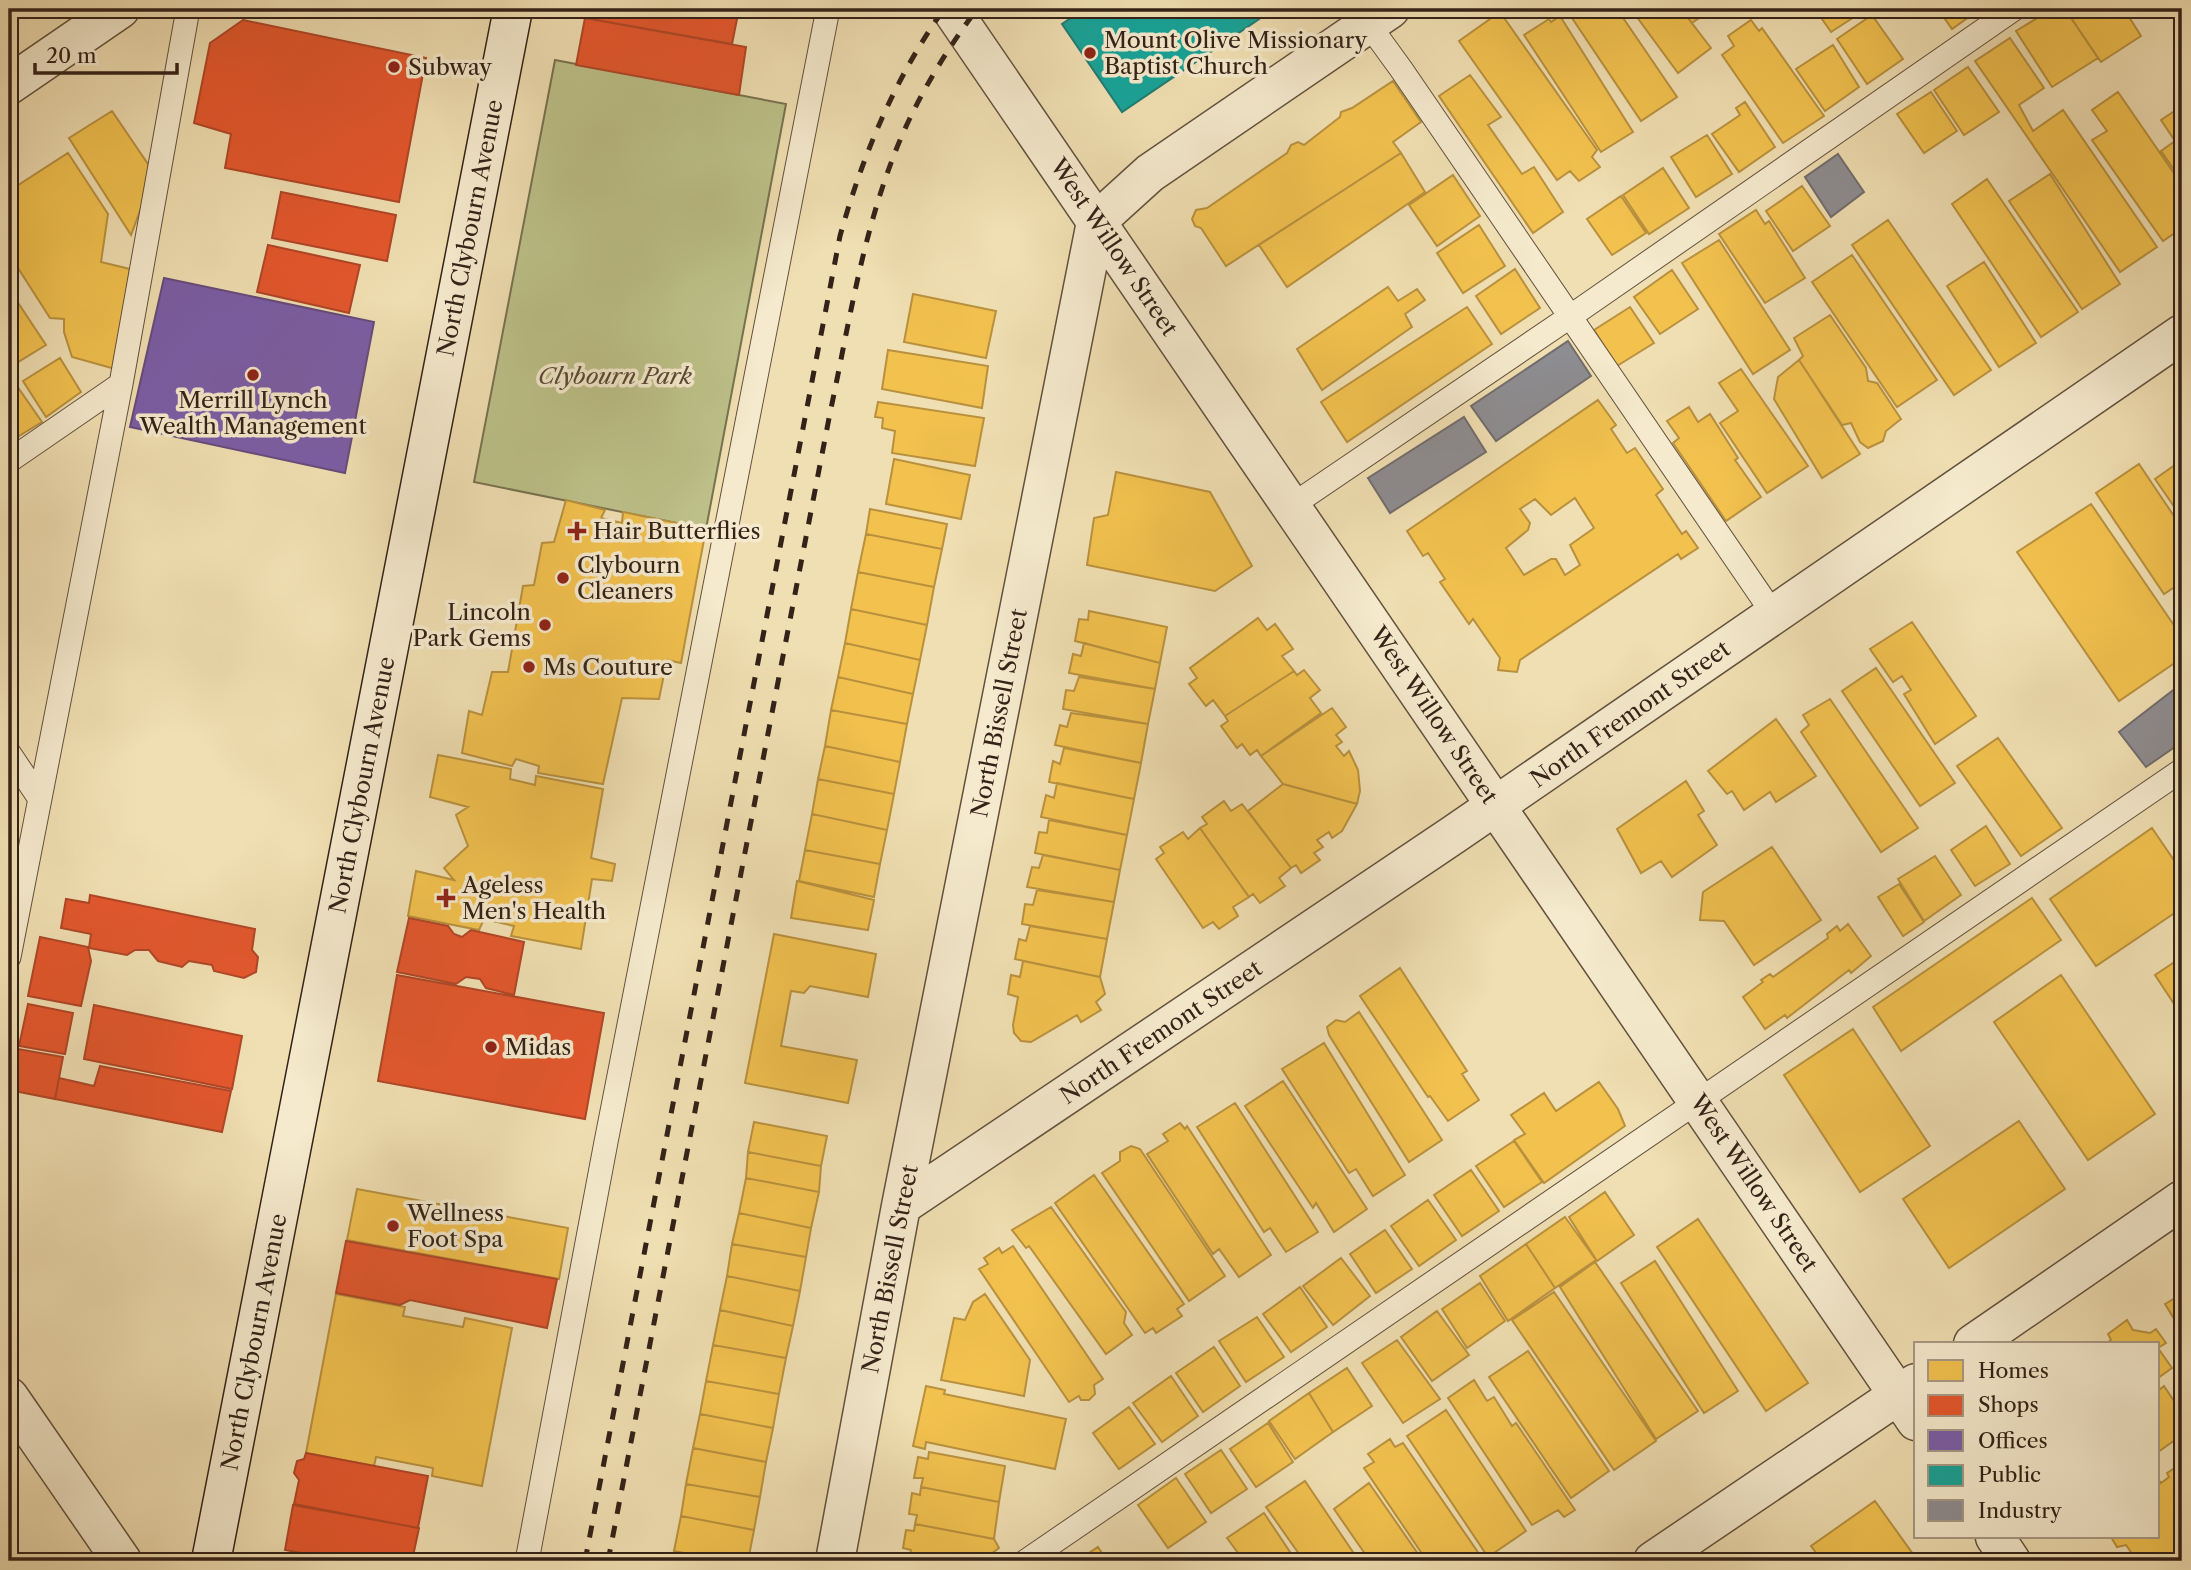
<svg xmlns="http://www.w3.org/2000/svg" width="2191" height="1570" font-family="'Libre Caslon Text',serif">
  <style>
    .green { fill: #bdc189; stroke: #787250; stroke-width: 2 }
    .homes { fill: #f2c14e; stroke: #b9913e; stroke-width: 2; fill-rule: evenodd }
    .shops { fill: #e4572e; stroke: #af4727; stroke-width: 2 }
    .offices { fill: #7b5ea7; stroke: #664c7c; stroke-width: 2 }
    .public { fill: #17a398; stroke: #207c72; stroke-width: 2 }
    .industry { fill: #8d8d92; stroke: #726d6d; stroke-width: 2 }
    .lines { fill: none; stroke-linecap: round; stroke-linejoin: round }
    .service-casing { stroke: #63513e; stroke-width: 25 }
    .minor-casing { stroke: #63513e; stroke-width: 41 }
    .tertiary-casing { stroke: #63513e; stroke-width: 41 }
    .secondary-casing { stroke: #342218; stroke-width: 41 }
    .service { stroke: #f5eacd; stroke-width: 23 }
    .minor { stroke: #f5eacd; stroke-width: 38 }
    .tertiary { stroke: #f5eacd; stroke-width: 38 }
    .secondary { stroke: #f5eacd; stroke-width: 38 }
    .rail { stroke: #342218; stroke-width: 5; stroke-dasharray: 12 12; stroke-linecap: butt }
    .poi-dot { fill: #8f2418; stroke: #f5eacd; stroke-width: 2.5 }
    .labels { text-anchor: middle; stroke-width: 7; stroke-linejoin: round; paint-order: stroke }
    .poi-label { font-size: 23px; fill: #342218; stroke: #f5eacd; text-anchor: start }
    .street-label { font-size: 23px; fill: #342218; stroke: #f5eacd }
    .park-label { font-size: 23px; font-style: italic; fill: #564a34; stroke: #f5eacd }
  </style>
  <rect width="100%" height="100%" fill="#f0dfb2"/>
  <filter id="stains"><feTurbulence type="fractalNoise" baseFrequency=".00286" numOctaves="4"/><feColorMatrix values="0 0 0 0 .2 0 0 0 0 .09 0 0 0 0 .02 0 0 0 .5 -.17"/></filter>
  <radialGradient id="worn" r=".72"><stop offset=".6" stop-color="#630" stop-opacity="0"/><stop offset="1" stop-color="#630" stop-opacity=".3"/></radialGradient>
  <!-- green -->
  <path class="green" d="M555,60l231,44 -80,425 -232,-47z"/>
  <!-- homes -->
  <path class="homes" d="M1566,9h51l60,88 -36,24z
    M1631,9h50l30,39 -33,25z
    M1681,9h31l-20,14z
    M1815,9h50v1l-34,22z
    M1938,9h42l-28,20z
    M2052,9h13l33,49 -46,29 -36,-56z
    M2065,9h59l17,27 -40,26z
    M1500,12l97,138 -5,7 8,10 -21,14 -9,-10 -13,9 -98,-139z
    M1872,15l31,44 -36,25 -30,-45z
    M1560,16l73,116 -32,20 -77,-117 25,-16 2,3z
    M1751,20l8,11 3,-3 62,88 -41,27 -61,-88 12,-9 -6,-10z
    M2010,38l34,50 -25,17 14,26 30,-21 94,137 -37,25 -145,-211z
    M1833,45l26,42 -34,24 -29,-42z
    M1968,67l31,45 -35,23 -30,-45z
    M1470,75l31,42 -13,8 34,49 12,-7 29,45 -30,21 -94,-137z
    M1393,81l28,41 -28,20 8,11 -175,113 -25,-38 -6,-2 -3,-7 4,-9 11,-2 80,-55 4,-8 7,-3 6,3 36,-28 1,-5 11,-4z
    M1931,92l26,39 -33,22 -27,-39z
    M2118,92l64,93v43l-19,13 -71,-101 15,-9 -15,-21z
    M1745,102l30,45 -36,25 -27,-38 28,-19 -4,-7z
    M2182,106v75l-21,-30 14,-10 -14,-21z
    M112,111l42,62 -23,62 -62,-97z
    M1707,135l25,39 -36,23 -25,-40z
    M68,153l40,61 -7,48 29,7 -15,100 -43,-12 -8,-25v-13l-14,-1 -41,-64v-63z
    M1401,153l24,39 -138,95 -28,-42z
    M1663,168l26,40 -40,26 -26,-39z
    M2050,174l70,110 -38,25 -73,-108z
    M1453,175l27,41 -43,30 -28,-41z
    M1987,179l91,133 -37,25 -89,-133z
    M1802,186l28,40 -37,25 -27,-40z
    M1621,196l25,37 -34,22 -25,-36z
    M1756,210l9,14 4,-3 36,57 -40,25 -46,-69z
    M1888,220l103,150 -37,25 -102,-150z
    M1479,225l26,41 -42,27 -26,-40z
    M1719,240l71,110 -37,24 -71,-111z
    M1852,255l85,125 -40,27 -85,-125z
    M1984,262l52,81 -37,24 -52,-81z
    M1515,269l25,39 -39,26 -25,-38z
    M1672,270l26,39 -38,25 -26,-37z
    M1388,287l10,14 19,-12 8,11 -20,14 7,13 -90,63 -25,-41z
    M9,289l37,56 -36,22 -1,-2z
    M913,294l83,17 -10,47 -82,-16z
    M1467,307l25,37 -145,98 -26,-40z
    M1630,307l24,36 -37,23 -23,-36z
    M1830,315l36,53 2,13 9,2 24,36 -15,12 -3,10 -15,7 -8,-6 -9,-19 -9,2 -43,-65 4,-4 -9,-18z
    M888,350l100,16 -6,42 -100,-19z
    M60,358l21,34 -35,25 -23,-36z
    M1799,360l61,94 -38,24 -48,-79 4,-22z
    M1741,369l67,97 -41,27 -47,-70 18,-12 -19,-28z
    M17,386l25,36 -33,20v-51z
    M1598,400l18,25 -5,4 16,24 8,-5 28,41 -7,6 26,39 4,-3 12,17 -17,11 -3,-5 -158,106 -3,12 -19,-2 2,-12 -27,-39 -4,5 -29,-42 5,-3 -17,-26 -5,3 -16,-25zM1575,498l19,30 -24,17 10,20 -15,10 -9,-16h-5l-27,16 -18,-27 22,-18 2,-7 -10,-14 15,-10 16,16z
    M878,402l106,16 -9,48 -83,-13 3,-22 -13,-3 1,-10 -8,-1z
    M1689,407l9,15 12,-8 28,44 -3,2 26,37 -35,24 -53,-78 6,-5 -12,-17z
    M894,459l76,16 -9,44 -75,-15z
    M2182,460v58l-27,-39z
    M2139,464l43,64v54l-18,12 -68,-101z
    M1116,472l94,20 42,74 -37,25 -128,-26 7,-47 14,-3z
    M566,500l39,10 -4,8 21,5 1,-11 83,17 -25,134 -14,-3 -8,39 -37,-1 -19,86 -65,-11 1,-7 -23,-7 -4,7 -50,-13 7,-42 13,4 10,-43h16l15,-86 11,-1 8,-42 12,-1z
    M2091,504l91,133v21l-63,43 -102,-149z
    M870,509l77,15 -5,25 -76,-15z
    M866,534l76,15 -8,38 -76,-15z
    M858,572l76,15 -7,38 -76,-16z
    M851,609l76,16 -7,35 -75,-17z
    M1089,611l78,16 -7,36 -85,-22 4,-22 9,1z
    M1258,618l9,12 8,-6 18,25 -11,7 12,15 -69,45 -12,-16 -7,6 -17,-22 8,-6 -7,-10z
    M1912,622l64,94 -41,28 -31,-50 7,-4 -9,-14 -9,6 -23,-33z
    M845,643l75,17 -7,34 -75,-17z
    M1084,643l76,20 -5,26 -86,-16 4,-19 8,2z
    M1876,668l79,115 -35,23 -78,-115z
    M1304,670l16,20 -10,8 11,15 -60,43 -4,-6 -7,5 -8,-11 -5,4 -16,-22 7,-5 -3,-5 69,-45 3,4z
    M838,677l75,17 -6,30 -76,-14z
    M1079,677l76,12 -7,35 -85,-15 3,-19 8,1z
    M1830,699l88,129 -37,24 -80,-120 8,-7 -6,-10z
    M1332,708l14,19 -10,8 6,7 -6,4 8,10 5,-5 9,19 2,21 -3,13 -74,-20 -22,-28z
    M831,710l76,14 -7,38 -75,-16z
    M1071,713l77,11 -7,39 -86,-18 5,-20 7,2z
    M1776,719l40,57 -40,26 -6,-10 -26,18 -12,-19 -5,3 -19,-23z
    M1998,738l64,90 -41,28 -64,-90z
    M825,746l75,16 -6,32 -76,-15z
    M1064,748l77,15 -7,36 -85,-17 4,-21 7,3z
    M438,755l73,14 -1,10 25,6 1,-9 67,13 -12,69 24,6 -3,17 -20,-2 -11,70 -70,-13 3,-10 -30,-7 -5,11 -71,-14 8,-45 38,9 -10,-12 24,-22 -12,-31 12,-8 -38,-10z
    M818,779l76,15 -7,36 -75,-16z
    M1686,781l18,30 -6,4 19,30 -45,32 -11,-16 -20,12 -24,-44z
    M1057,783l77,16 -7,36 -86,-18 5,-22 8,3z
    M1283,784l74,20 -15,27 -10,7 -3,-6 -12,8 6,7 -9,6 6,7 -19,13 -5,-8 -5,3 -43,-57z
    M1224,801l7,10 11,-7 49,64 -12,10 6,8 -25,17 -7,-9 -4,3 -49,-69 7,-4 -5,-7z
    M812,814l75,16 -7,34 -75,-14z
    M1049,820l78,15 -7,35 -85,-17 4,-21 8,1z
    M1986,826l24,38 -35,22 -24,-36z
    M1200,828l49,69 -16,10 5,9 -19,13 -6,-7 -10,6 -47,-69 8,-6 -4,-6 23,-15 5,7z
    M2152,828l30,44v36l-86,58 -46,-67z
    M1772,847l49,73 -67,45 -30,-44 -24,-1 3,-28z
    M805,850l75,14 -6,33 -75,-16z
    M1043,855l77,15 -6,32 -87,-15 5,-20 7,1z
    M1935,856l26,39 -37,26 -26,-42z
    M797,881l77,19 -6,30 -77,-12z
    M1899,884l25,38 -21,14 -25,-39z
    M1037,890l77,12 -7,37 -85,-15 3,-20 8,1z
    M2032,898l29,42 -160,111 -28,-44z
    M1848,924l23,32 -20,17 -2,-3 -62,48 -2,-3 -20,14 -22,-32 20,-15 -2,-2 9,-6 3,3 55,-39 -1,-4 10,-8 3,5z
    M1030,926l77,13 -7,38 -85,-18 4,-20 7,2z
    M774,934l102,20 -8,43 -58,-11 -6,7 -13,-2 -10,55 76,14 -9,43 -103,-20z
    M2182,957v59l-27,-41z
    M1023,961l77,16 5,17 -9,8 5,8 -20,12 -4,-7 -46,27 -10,-1 -7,-8 -1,-8 5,-28 -10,-3 3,-19 9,2z
    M1400,968l67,103 -5,3 17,26 -31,21 -18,-25 -2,1 -68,-101z
    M2061,975l94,139 -67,46 -94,-138z
    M1359,1012l83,128 -33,22 -80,-127 -2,-8 9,-7 9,2z
    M1853,1029l77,117 -70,46 -76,-117z
    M1324,1043l81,132 -32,21 -17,-27 -7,4 -67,-104z
    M1283,1081l84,128 -33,23 -18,-29 -3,5 -68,-102z
    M1599,1082l19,27 7,17 -81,57 -30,-43 11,-6 -14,-19 33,-22 12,18z
    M1235,1103l83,129 -32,20 -16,-24 -6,4 -67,-105z
    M2019,1121l46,68 -116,79 -46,-69z
    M754,1122l73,14 -6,30 -73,-14z
    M1180,1123l5,6 2,-3 84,129 -32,22 -20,-28 -6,5 -66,-100 21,-13 -5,-7z
    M1514,1141l28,41 -38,25 -28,-41z
    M1131,1146l9,3 85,127 -36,25 -87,-128 18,-12v-9z
    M748,1152l73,14 -2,26 -73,-14z
    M1471,1170l28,41 -37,25 -28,-41z
    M1094,1175l90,129 -7,5 5,7 -26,17 -3,-5 -8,5 -90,-130z
    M746,1178l73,14 -8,36 -72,-15z
    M357,1189l211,39 -9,51 -212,-39z
    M1605,1192l29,43 -37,26 -28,-44z
    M1428,1200l28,40 -37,26 -28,-40z
    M1051,1207l75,105 -2,11 8,12 -26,19 -77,-108 -3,2 -14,-18z
    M739,1213l72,15 -5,29 -74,-13z
    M1565,1217l31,43 -41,28 -29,-44z
    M1698,1219l110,164 -42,28 -109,-164z
    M1385,1230l27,39 -36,24 -26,-39z
    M732,1244l74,13 -6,34 -73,-15z
    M1526,1244l29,44 -47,33 -28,-45z
    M1013,1246l90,133 -9,6 1,9 -6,6h-8l-2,-4 -10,6 -90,-133 9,-5 -4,-6 15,-10 3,5z
    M1341,1258l29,38 -37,29 -30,-39z
    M1655,1261l83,130 -34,22 -83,-130z
    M1595,1262l103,149 -42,28 -96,-152z
    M727,1276l73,15 -7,35 -73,-16z
    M1480,1283l25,38 -38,27 -25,-39z
    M1300,1287l27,40 -36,25 -28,-38z
    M1554,1292l102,149 -42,29 -102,-150z
    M336,1294l69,13 -2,9 60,11 2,-9 47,10 -30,158 -50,-10 1,-8 -57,-11 -2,9 -68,-13z
    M985,1294l45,66 -6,36 -83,-16 13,-62 11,2 8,-18z
    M2182,1294v38l-17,-28z
    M720,1310l73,16 -7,32 -73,-13z
    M1437,1311l32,44 -37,26 -31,-44z
    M1257,1317l27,40 -38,25 -27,-41z
    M2127,1320l6,10 17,3 6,-4 10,14 -8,5 14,20 -14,10v-34h-53l6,-4 -3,-6z
    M1397,1340l43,59 -37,24 -41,-60z
    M713,1345l73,13 -7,36 -73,-13z
    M1214,1347l26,39 -37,26 -27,-39z
    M1528,1351l81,120 -38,27 -82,-121z
    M1347,1368l25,38 -39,26 -24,-39z
    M1171,1376l27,40 -36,26 -29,-39z
    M1474,1380l13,21 7,-4 18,29 4,-3 59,87 -11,7 -6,-7 -26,15 -84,-127z
    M706,1381l73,13 -6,34 -73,-14z
    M926,1386l19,4 -1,4 122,25 -11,50 -129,-27 -1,7 -12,-3z
    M2164,1386l18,27v22l-24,17v-61z
    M1309,1393l24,39 -38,27 -26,-38z
    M1129,1407l26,37 -36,25 -26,-36z
    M1446,1410l80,121 -38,26 -81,-121z
    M700,1414l73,14 -7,34 -73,-14z
    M1268,1423l25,39 -37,25 -26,-38z
    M1390,1439l5,8 8,-4 81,118h-57l-63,-93 10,-6 -6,-8z
    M693,1448l73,14 -6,35 -74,-13z
    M1221,1450l26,39 -36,24 -26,-39z
    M929,1452l76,14 -6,36 -78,-15 2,-9h-9l4,-21 10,2z
    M2182,1463v98h-45l-11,-16 -9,2 -6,-10h47v-58l3,4 8,-6 -2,-4z
    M1176,1478l30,44 -38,26 -30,-43z
    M1305,1481l54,80h-55l-38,-54z
    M1369,1483l54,78h-53l-36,-52z
    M686,1484l74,13 -6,33 -73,-14z
    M921,1487l78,15 -5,37 -79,-15 2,-9 -8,-1 3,-21 8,2z
    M1875,1501l43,60h-96l-11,-15z
    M1264,1513l32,48h-52l-17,-23z
    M681,1516l73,14 -6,31h-21l-53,-10z
    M915,1524l79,15 5,9 -12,9 3,4h-81l2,-11 -8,-2 3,-18 8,1z
    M1098,1547l9,14h-30z
    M674,1551l53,10h-55z"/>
  <!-- shops -->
  <path class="shops" d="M587,9h152l-7,35 -147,-26z
    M585,18l161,29 -7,48 -163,-30z
    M243,20l183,38 -27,144 -174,-34 6,-34 -37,-11 16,-80z
    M281,192l115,23 -9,46 -115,-23z
    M268,245l92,20 -11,48 -92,-21z
    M90,895l165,34 -3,21 6,7 -2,15 -12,6 -30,-7 -2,-6 -23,-4 -7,6 -24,-6 -9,-11h-14l-8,5 -38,-7 2,-14 -30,-6 5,-29 23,4z
    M409,918l39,8 6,8 8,3 9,-7 53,12 -10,53 -28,-7 -6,-9 -14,-2 -10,7 -59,-12z
    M40,937l48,10 3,14 -10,45 -53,-10z
    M397,975l207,38 -19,106 -207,-38z
    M28,1004l45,9 -8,41 -46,-8z
    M94,1005l148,31 -10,53 -148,-30z
    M18,1049l45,8 -8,42 -46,-9z
    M100,1066l131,25 -9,41 -167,-33 4,-21 35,8z
    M346,1241l211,38 -10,49 -137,-28 -10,5 -64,-12z
    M306,1453l122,23 -10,52 -124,-24 5,-24 -5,-7 3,-12 7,-2z
    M293,1505l126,23 -7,33h-68l-59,-11z"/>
  <!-- offices -->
  <path class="offices" d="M164,278l210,44 -29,151 -215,-46z"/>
  <!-- public -->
  <path class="public" d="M1084,9h190l-152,103 -60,-88z"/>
  <!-- industry -->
  <path class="industry" d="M1838,154l26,38 -33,25 -26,-40z
    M1568,341l23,35 -95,65 -25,-35z
    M1464,417l22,35 -96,61 -22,-35z
    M2176,688l6,8v46l-36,25 -27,-35z"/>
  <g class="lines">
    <defs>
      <path id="service" d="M1361,14l40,55 373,546
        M9,461l112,-77
        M1291,506l280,-190 443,-307
        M9,753l31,46
        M9,957l112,-573 67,-375
        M527,1561l79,-419 222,-1133
        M1026,1561l1156,-791"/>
      <path id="minor" d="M901,1206l552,-371 729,-501
        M1973,1344l209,-144
        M9,1397l113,164
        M835,1561l66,-355 195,-984 54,-49 240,-164
        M1653,1561l263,-178"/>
      <path id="tertiary" d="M951,9l965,1412
        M9,85l111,-76
        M1995,1537l16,24"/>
      <path id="secondary" d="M211,1561l302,-1552"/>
    </defs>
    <!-- service casing -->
    <use href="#service" class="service-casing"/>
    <!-- minor casing -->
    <use href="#minor" class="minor-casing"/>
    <!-- tertiary casing -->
    <use href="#tertiary" class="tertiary-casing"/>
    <!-- secondary casing -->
    <use href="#secondary" class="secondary-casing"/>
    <!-- service -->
    <use href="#service" class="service"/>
    <!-- minor -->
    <use href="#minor" class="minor"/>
    <!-- tertiary -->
    <use href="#tertiary" class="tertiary"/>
    <!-- secondary -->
    <use href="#secondary" class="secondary"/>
    <!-- rail -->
    <path class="rail" d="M585,1561l255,-1325c23,-82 55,-158 104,-227
      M608,1561l222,-1148c18,-84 31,-170 61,-250 20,-55 51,-107 86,-154"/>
  </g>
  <!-- markers -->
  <g class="poi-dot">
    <circle cx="1090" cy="53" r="7"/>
    <circle cx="394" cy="67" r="7"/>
    <circle cx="253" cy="375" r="7"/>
    <path d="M573.5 520.5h7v7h7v7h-7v7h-7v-7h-7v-7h7z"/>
    <circle cx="563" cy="578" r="7"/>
    <circle cx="545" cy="625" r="7"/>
    <circle cx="529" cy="667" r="7"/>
    <path d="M442.5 887.5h7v7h7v7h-7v7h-7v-7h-7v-7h7z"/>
    <circle cx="491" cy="1047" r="7"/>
    <circle cx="393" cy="1226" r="7"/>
  </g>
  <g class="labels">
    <!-- poi labels -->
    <g class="poi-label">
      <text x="1104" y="48">Mount Olive Missionary<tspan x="1104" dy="26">Baptist Church</tspan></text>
      <text x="408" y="75">Subway</text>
      <text x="253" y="408" text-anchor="middle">Merrill Lynch<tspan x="253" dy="26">Wealth Management</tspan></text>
      <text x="593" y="539">Hair Butterflies</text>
      <text x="577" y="573">Clybourn<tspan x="577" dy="26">Cleaners</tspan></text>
      <text x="531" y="620" text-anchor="end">Lincoln<tspan x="531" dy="26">Park Gems</tspan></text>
      <text x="543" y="675">Ms Couture</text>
      <text x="462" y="893">Ageless<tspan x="462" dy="26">Men's Health</tspan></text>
      <text x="505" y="1055">Midas</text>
      <text x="407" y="1221">Wellness<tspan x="407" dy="26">Foot Spa</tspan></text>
    </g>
    <!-- street labels -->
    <g class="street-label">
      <text transform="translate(470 228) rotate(-79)" y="8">North Clybourn Avenue</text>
      <text transform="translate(1114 247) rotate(56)" y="8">West Willow Street</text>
      <text transform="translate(999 713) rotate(-79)" y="8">North Bissell Street</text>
      <text transform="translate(1630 714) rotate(-35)" y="8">North Fremont Street</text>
      <text transform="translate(1434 715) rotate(56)" y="8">West Willow Street</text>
      <text transform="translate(362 785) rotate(-79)" y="8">North Clybourn Avenue</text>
      <text transform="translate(1161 1032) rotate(-34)" y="8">North Fremont Street</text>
      <text transform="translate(1754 1183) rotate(56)" y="8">West Willow Street</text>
      <text transform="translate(890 1269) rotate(-79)" y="8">North Bissell Street</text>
      <text transform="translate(254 1342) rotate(-79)" y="8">North Clybourn Avenue</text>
    </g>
    <!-- park labels -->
    <g class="park-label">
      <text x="615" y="384">Clybourn Park</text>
    </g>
  </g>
  <!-- margin -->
  <rect width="2191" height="1570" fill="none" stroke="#f0dfb2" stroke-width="35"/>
  <rect x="10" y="10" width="2170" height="1549" fill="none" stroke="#342218" stroke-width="3.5"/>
  <rect x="18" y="18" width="2156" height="1535" fill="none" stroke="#342218" stroke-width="2"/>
  <!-- legend -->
  <rect x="1914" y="1342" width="245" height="196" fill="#f5eacd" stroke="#a89a85" stroke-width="2"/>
  <rect x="1928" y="1360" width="35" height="21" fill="#f2c14e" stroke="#a89a85" stroke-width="2"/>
  <text x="1978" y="1378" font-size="21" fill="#342218">Homes</text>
  <rect x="1928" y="1395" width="35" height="21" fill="#e4572e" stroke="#a89a85" stroke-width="2"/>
  <text x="1978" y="1412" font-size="21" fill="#342218">Shops</text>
  <rect x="1928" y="1430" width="35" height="21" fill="#7b5ea7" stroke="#a89a85" stroke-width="2"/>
  <text x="1978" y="1448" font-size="21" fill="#342218">Offices</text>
  <rect x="1928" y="1465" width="35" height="21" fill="#17a398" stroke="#a89a85" stroke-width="2"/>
  <text x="1978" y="1482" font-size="21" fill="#342218">Public</text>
  <rect x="1928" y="1500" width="35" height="21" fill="#8d8d92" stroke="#a89a85" stroke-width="2"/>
  <text x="1978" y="1518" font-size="21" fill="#342218">Industry</text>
  <!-- scale -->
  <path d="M35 63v10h142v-10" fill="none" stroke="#342218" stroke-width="3.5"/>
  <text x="46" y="63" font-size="21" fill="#342218" stroke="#f5eacd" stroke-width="5" paint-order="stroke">20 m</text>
  <rect width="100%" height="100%" filter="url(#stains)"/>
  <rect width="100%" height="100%" fill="url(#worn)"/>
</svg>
